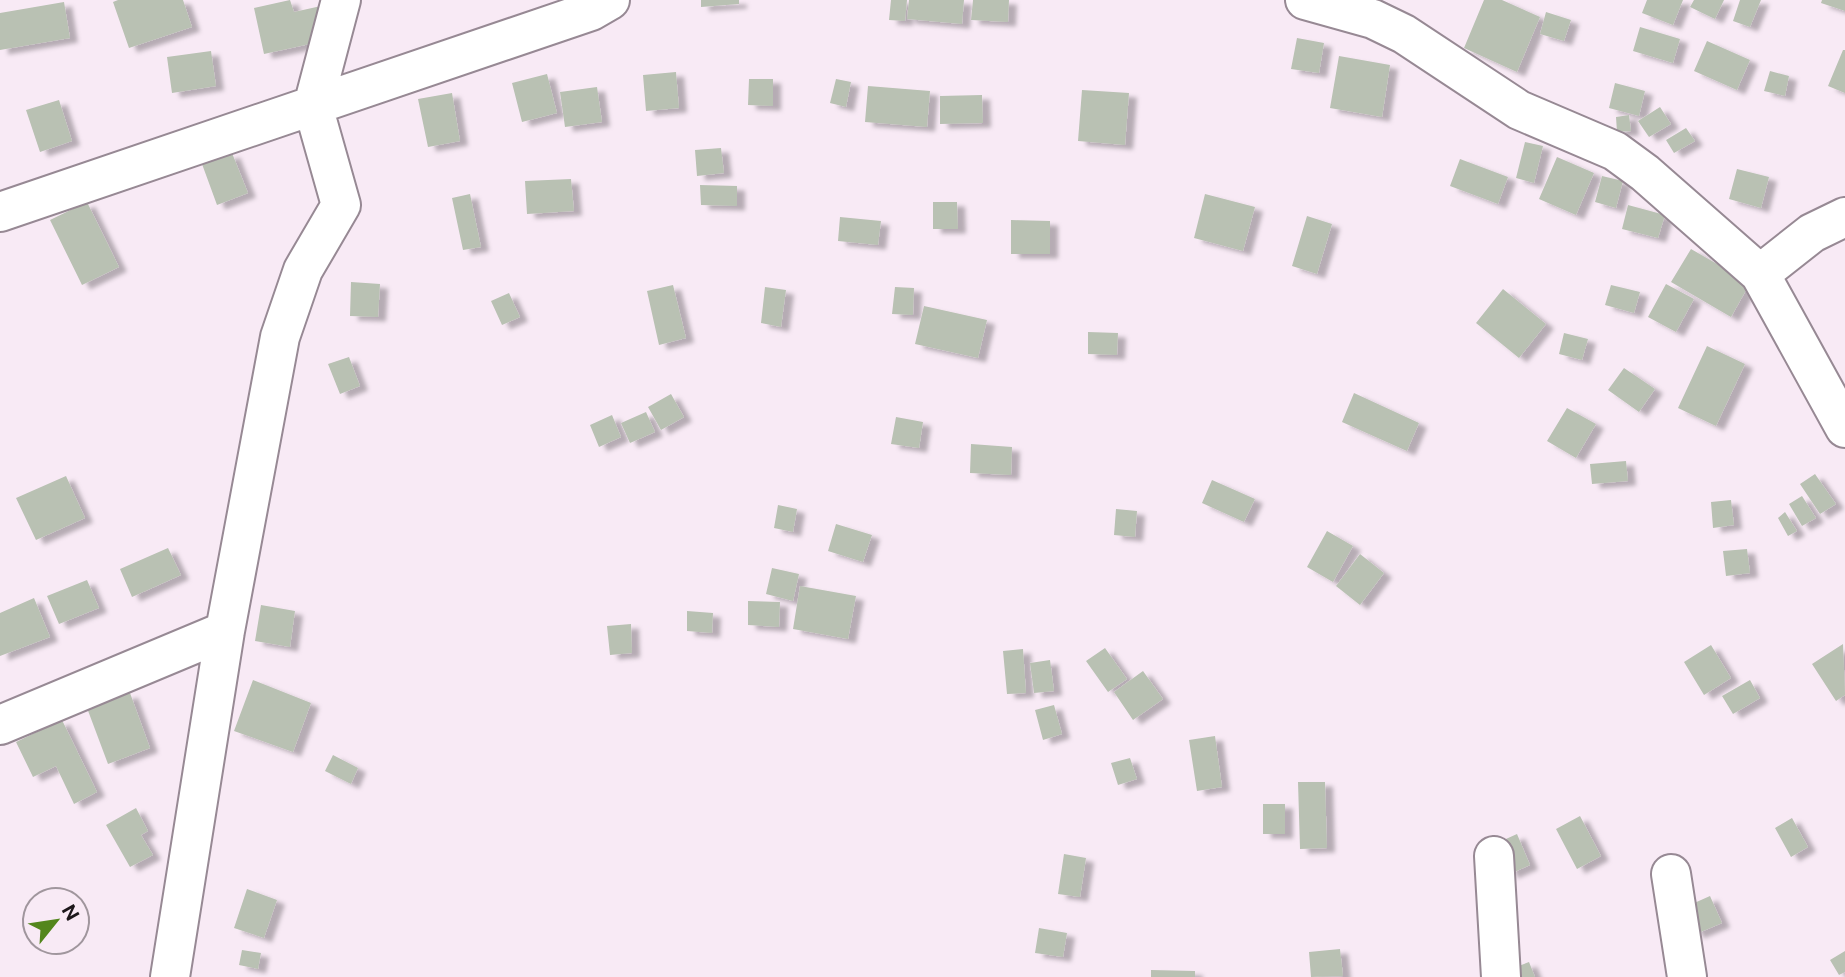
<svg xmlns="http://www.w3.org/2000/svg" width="1845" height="977" font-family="'Public Sans',sans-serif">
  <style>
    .building { fill: #b9c1b3; filter: url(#shadow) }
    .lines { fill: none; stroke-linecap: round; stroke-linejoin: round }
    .minor-casing { stroke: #978994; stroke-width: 42 }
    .minor { stroke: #fff; stroke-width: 38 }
  </style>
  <defs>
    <filter id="shadow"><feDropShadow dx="8" dy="4.5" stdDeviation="2" flood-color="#0004"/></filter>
  </defs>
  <rect width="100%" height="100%" fill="#f8eaf5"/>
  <!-- building -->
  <path class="building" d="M118,0h65l9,27 -63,21 -16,-46z
    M290,0l4,12 27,-6 7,34 -64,14 -10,-46z
    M701,0h38v4l-38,3z
    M891,0h16l-2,21 -16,-1z
    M909,0h55l-2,24 -55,-5z
    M973,0h36l-1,22 -37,-2z
    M1484,0h18l38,17 -23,55 -53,-24z
    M1647,0h36l-10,25 -31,-12z
    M1694,0h30l-9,19 -25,-12z
    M1740,0h21l-11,27 -17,-6z
    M1822,0h23v11l-24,-8z
    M64,2l6,36 -70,12v-37z
    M1546,12l25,8 -7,21 -24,-7z
    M1640,27l40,12 -7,24 -40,-12z
    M1297,38l27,5 -5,30 -28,-4z
    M1707,41l43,19 -13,30 -43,-19z
    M1843,50h2v43l-17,-7z
    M211,51l5,35 -44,7 -5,-36z
    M1339,56l51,9 -8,52 -52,-9z
    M1770,71l19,5 -4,20 -21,-5z
    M676,72l3,36 -33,3 -3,-36z
    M547,74l10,39 -35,9 -10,-39z
    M749,79h24v27l-25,-1z
    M836,79l15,3 -5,25 -16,-4z
    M1615,83l30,8 -6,25 -30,-8z
    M868,86l62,5 -3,36 -62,-5z
    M597,87l5,35 -37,5 -5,-35z
    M1082,90l47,3 -4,52 -47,-4z
    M452,93l8,48 -32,6 -10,-48z
    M982,95l1,28 -43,1v-28z
    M59,100l13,41 -32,11 -14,-42z
    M1660,107l11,17 -22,13 -11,-16z
    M1629,115l2,16 -14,1 -1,-15z
    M1686,128l9,13 -21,12 -8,-13z
    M1525,142l18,4 -9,37 -18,-5z
    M721,148l3,25 -27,3 -2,-26z
    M232,153l16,40 -31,12 -15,-41z
    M1557,157l37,16 -18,42 -37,-16z
    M1460,159l48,18 -10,27 -48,-18z
    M1737,169l32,8 -8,31 -32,-9z
    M1602,176l21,5 -7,27 -21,-6z
    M571,179l3,32 -47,3 -2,-33z
    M700,185l37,1v20l-36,-1z
    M470,194l11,53 -18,3 -11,-52z
    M1205,194l50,13 -12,44 -49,-13z
    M87,202l32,65 -37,18 -32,-65z
    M933,202h24l1,27h-25z
    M1628,205l37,10 -7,23 -36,-9z
    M1307,216l25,8 -15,50 -25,-8z
    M840,217l41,4 -3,24 -40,-4z
    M1011,220l39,1v33h-39z
    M1691,249l59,34 -19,34 -60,-35z
    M351,282l29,2 -2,33 -28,-1z
    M1666,284l28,15 -18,33 -28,-15z
    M673,285l13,53 -27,7 -12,-54z
    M1611,285l29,7 -6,21 -29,-8z
    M765,287l21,3 -5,37 -20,-4z
    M895,287l19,1 -1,27 -21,-1z
    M1503,289l43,35 -27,34 -43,-35z
    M509,293l11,24 -18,8 -11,-24z
    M924,306l63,14 -9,38 -63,-14z
    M1088,332l30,1 -1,22 -29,-1z
    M1564,333l24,6 -6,21 -23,-6z
    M1707,346l38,18 -29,62 -38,-18z
    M349,357l11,29 -20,8 -12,-30z
    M1624,368l31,21 -16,23 -31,-22z
    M1354,393l65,30 -12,28 -65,-29z
    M671,394l13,23 -23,13 -13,-23z
    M1567,408l29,16 -20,34 -29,-17z
    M646,412l9,20 -25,11 -9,-20z
    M612,415l9,22 -22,10 -9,-22z
    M896,417l27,5 -4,26 -28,-4z
    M971,444l41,3 -1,28 -41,-2z
    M1626,461l2,20 -36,3 -2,-20z
    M1815,474l21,30 -16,10 -20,-30z
    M66,476l19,42 -49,22 -20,-42z
    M1212,480l43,19 -11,23 -42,-19z
    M1802,496l14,22 -14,8 -13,-22z
    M1731,500l3,25 -21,3 -2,-26z
    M778,505l19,4 -4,23 -19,-4z
    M1116,509l21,2 -2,26 -21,-2z
    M1785,512l12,19 -9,5 -10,-18z
    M836,524l36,11 -9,27 -35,-11z
    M1327,531l26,15 -20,36 -26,-15z
    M168,548l13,27 -49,22 -12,-28z
    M1747,549l3,24 -24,3 -3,-25z
    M1360,554l24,19 -24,32 -24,-19z
    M772,568l27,6 -6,27 -27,-7z
    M87,580l12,28 -40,16 -12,-28z
    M800,586l56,10 -8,43 -55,-10z
    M34,598l16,39 -50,19v-43z
    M748,601l32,1 -1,25 -31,-2z
    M261,605l34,6 -5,36 -35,-6z
    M687,611l26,2 -1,20 -25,-2z
    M631,624l1,29 -22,2 -3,-29z
    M1843,644l2,51 -9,6 -24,-37z
    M1711,645l20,33 -27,17 -20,-33z
    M1105,648l22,31 -19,13 -22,-31z
    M1023,649l3,44 -19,1 -4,-43z
    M1050,660l4,31 -20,2 -4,-30z
    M1143,671l20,28 -30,21 -19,-28z
    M253,680l58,23 -18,49 -59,-21z
    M1750,680l10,18 -27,16 -11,-18z
    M130,693l20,55 -42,16 -21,-56z
    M1054,705l8,29 -19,6 -8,-30z
    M62,720l35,72 -23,12 -18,-38 -23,11 -17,-35z
    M1215,736l7,51 -25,4 -8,-51z
    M333,755l25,13 -7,16 -26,-13z
    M1130,758l7,21 -19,6 -7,-22z
    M1298,782h27l2,66 -27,1z
    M1263,804h22v30h-22z
    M136,808l12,23 -7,4 12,20 -23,12 -24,-42z
    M1580,816l21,40 -24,13 -21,-40z
    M1792,818l16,29 -17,10 -16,-29z
    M1517,834l13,31 -20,9 -13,-31z
    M1064,854l22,4 -6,39 -22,-3z
    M247,889l30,11 -13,38 -30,-10z
    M1710,896l12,27 -26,11 -13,-26z
    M1039,928l28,5 -4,24 -28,-4z
    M1340,949l3,27 -32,1 -2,-25z
    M242,950l19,3 -3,16 -19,-4z
    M1845,951v21l-6,3 -9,-15z
    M1529,962l6,15h-28l-2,-6z
    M1151,970l44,1v6h-44z"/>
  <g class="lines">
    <defs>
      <path id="minor" d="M1305,0l68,19 31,15 115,76 96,41 30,22 115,101 85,154
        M0,212l591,-201 19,-11
        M1760,274l52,-41 33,-16
        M0,725l225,-94
        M1494,856l7,121
        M1671,874l16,103
        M170,977l55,-346 55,-294 23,-67 38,-65 -28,-99 28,-106"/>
    </defs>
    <!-- minor casing -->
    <use href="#minor" class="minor-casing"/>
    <!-- minor -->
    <use href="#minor" class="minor"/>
  </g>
  <!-- north arrow -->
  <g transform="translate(56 921) rotate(60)"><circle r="33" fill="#f8eaf5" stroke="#a0969d" stroke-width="2"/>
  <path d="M0-5L12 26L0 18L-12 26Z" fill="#53861c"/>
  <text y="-10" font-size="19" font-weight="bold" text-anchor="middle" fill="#1c171a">N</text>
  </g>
</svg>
